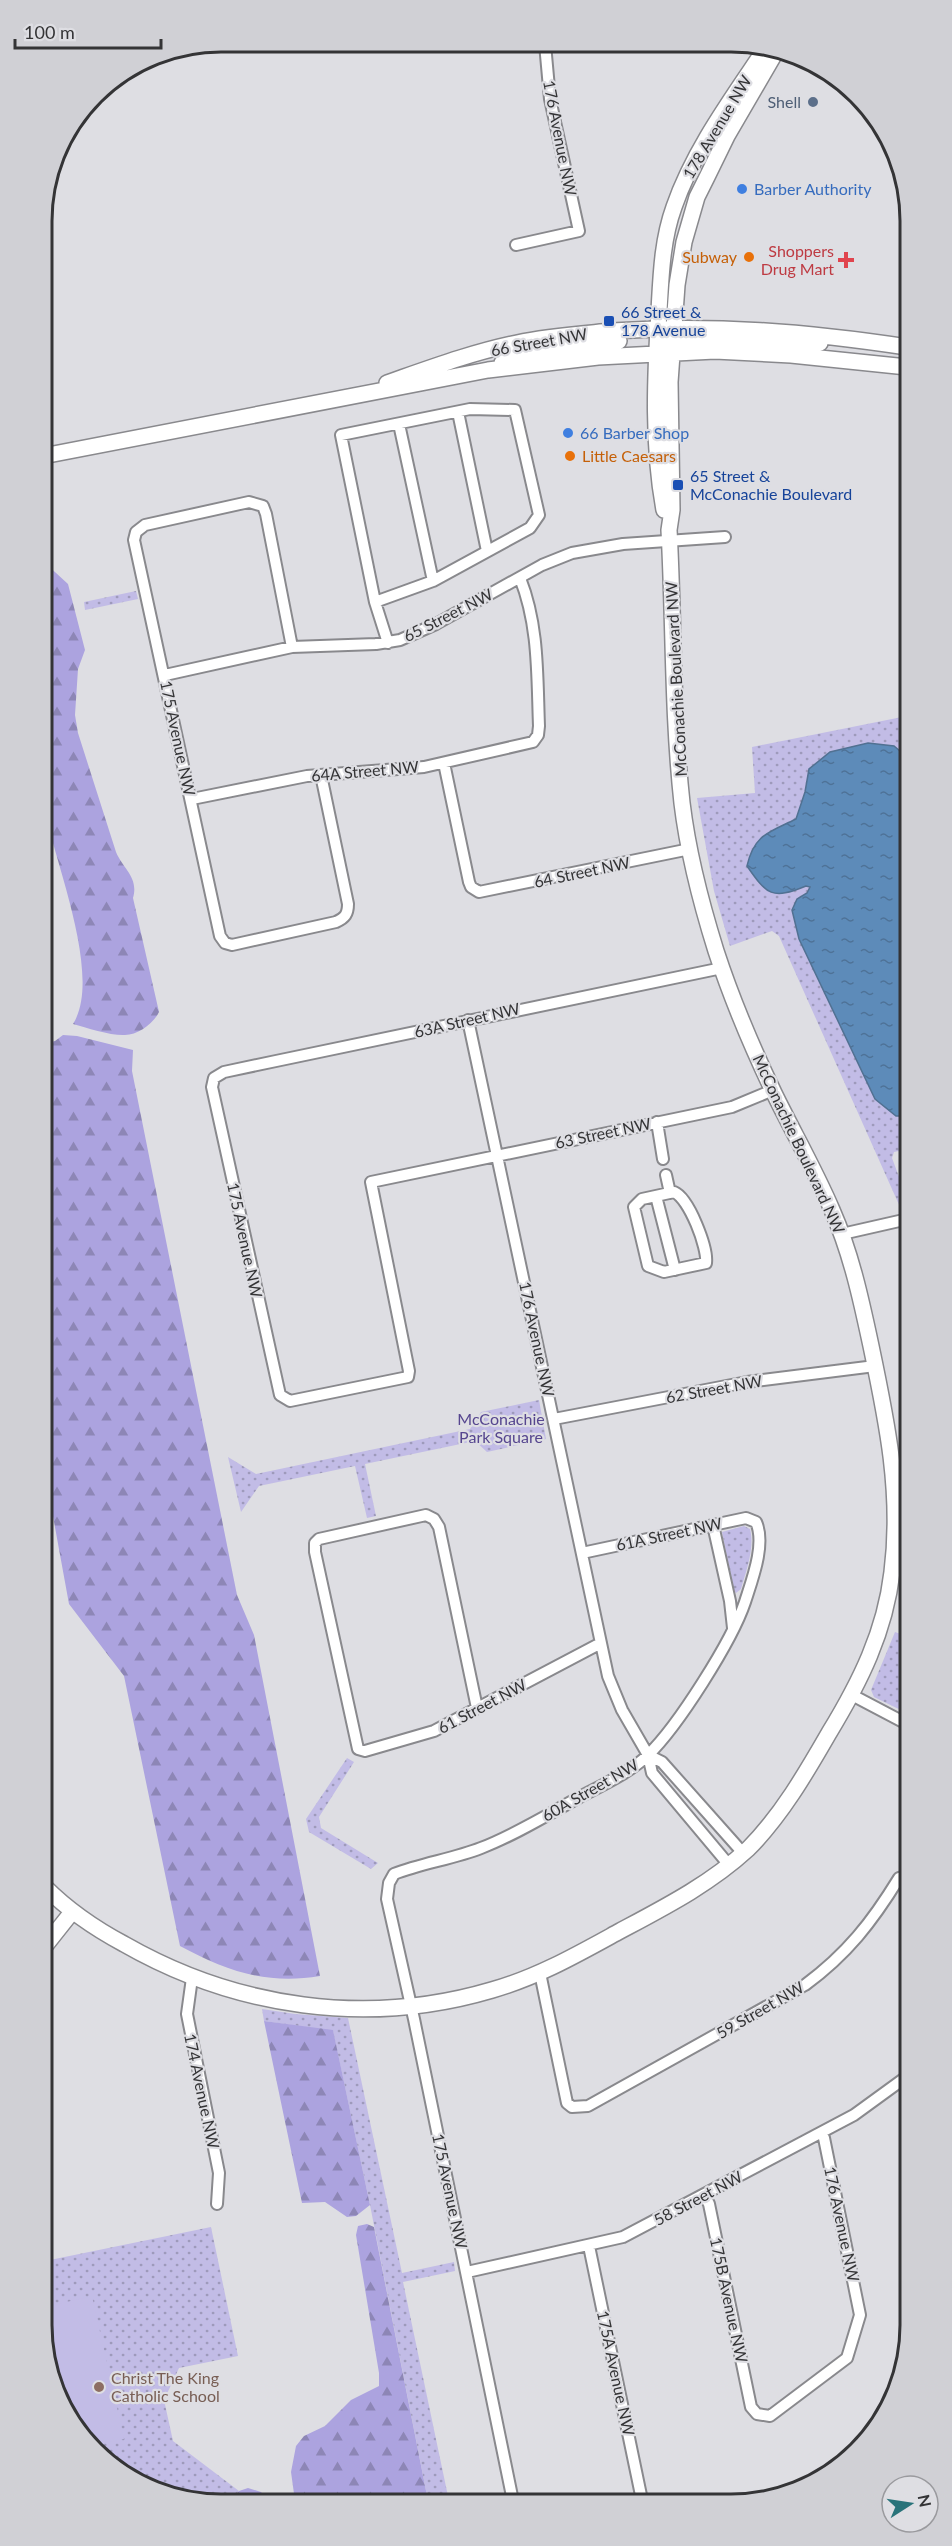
<svg xmlns="http://www.w3.org/2000/svg" width="952" height="2546" font-family="Lato,sans-serif">
  <style>
    .green { fill: url(#green-dots) }
    .forest { fill: url(#forest-firs) }
    .pitch { fill: #c2bce6 }
    .water { fill: url(#water-ripples); stroke: #517192; stroke-width: 1.5 }
    .lines { fill: none; stroke-linecap: round; stroke-linejoin: round }
    .street-casing { stroke: #89898d; stroke-width: 14 }
    .secondary-casing { stroke: #89898d; stroke-width: 18 }
    .street { stroke: #fff; stroke-width: 10 }
    .secondary { stroke: #fff; stroke-width: 15 }
    .service-dot { fill: #5c6f8a; stroke: #dedee3; stroke-width: 2 }
    .shop-dot { fill: #3f7fe0; stroke: #dedee3; stroke-width: 2 }
    .food-dot { fill: #e8710a; stroke: #dedee3; stroke-width: 2 }
    .health-dot { fill: #e0444e; stroke: #dedee3; stroke-width: 2 }
    .transit-dot { fill: #1a4fb4; stroke: #dedee3; stroke-width: 2 }
    .education-dot { fill: #8d6e63; stroke: #dedee3; stroke-width: 2 }
    .labels { text-anchor: middle; stroke-width: 4.5; stroke-linejoin: round; paint-order: stroke }
    .service-label { font-size: 16px; fill: #4e5e75; stroke: #dedee3; text-anchor: end }
    .street-label { font-size: 16px; fill: #343436; stroke: #dedee3 }
    .shop-label { font-size: 16px; fill: #366cbe; stroke: #dedee3; text-anchor: start }
    .health-label { font-size: 16px; fill: #be3a42; stroke: #dedee3; text-anchor: end }
    .food-label { font-size: 16px; fill: #c56008; stroke: #dedee3; text-anchor: end }
    .transit-label { font-size: 16px; fill: #164399; stroke: #dedee3; text-anchor: start }
    .park-label { font-size: 16px; fill: #56468f; stroke: #dedee3 }
    .education-label { font-size: 16px; fill: #785e54; stroke: #dedee3; text-anchor: start }
    .rim { fill: none; stroke: #343436; stroke-width: 3 }
  </style>
  <defs>
    <pattern id="green-dots" width="8" height="8" patternUnits="userSpaceOnUse" patternTransform="scale(1.5)"><rect width="8" height="8" fill="#c2bce6"/><path d="M2 2h.1M6 6h.1" fill="none" stroke="#9e9abb" stroke-width="1.8" stroke-linecap="round"/></pattern>
    <pattern id="forest-firs" width="22" height="20" patternUnits="userSpaceOnUse" patternTransform="scale(1.5)"><rect width="22" height="20" fill="#aca3df"/><path d="M5 1l3.5 6h-7zM16 11l3.5 6h-7z" fill="#8d86b6"/></pattern>
    <pattern id="water-ripples" width="26" height="14" patternUnits="userSpaceOnUse" patternTransform="scale(1.5)"><rect width="26" height="14" fill="#5d8bb9"/><path d="M2 4q2-2 4 0t4 0M15 11q2-2 4 0t4 0" fill="none" stroke="#4e7297"/></pattern>
  </defs>
  <rect width="100%" height="100%" fill="#dedee3"/>
  <!-- green -->
  <path class="green" d="M136,591l2,8 -53,11 -1,-8z
    M907,716l1,433 -14,3 -2,6 16,43v6h-8l-121,-271 -7,-5 -42,15 -16,-55 -17,-93 58,-5 -3,-46z
    M539,1400l7,39 -59,13 -12,-11 -110,23 11,52 -9,2 -12,-52 -96,20 -18,26 -13,-55 28,17 214,-45 11,-17z
    M744,1526l6,3c5,19 -4,42 -9,60l-5,4 -2,-2 -12,-59z
    M895,1632l14,5v77l-35,-17 -3,-7z
    M347,1758l7,4 -35,55 2,11 57,35 -7,6 -62,-37 -3,-13z
    M262,2009l33,5 53,4 54,255 52,-11 1,9 -52,11 46,219h-21l-58,-296 -37,-174 -69,-10z
    M211,2227l27,129 -59,12 -15,32 9,41 66,50 -4,5 1,5h-49l-45,-16 -47,-33 -29,-38 -20,-54 -1,-99z"/>
  <!-- forest -->
  <path class="forest" d="M43,561l25,23 17,66 -7,19 -3,46 3,18 38,119c7,17 23,25 17,46l26,114c-5,11 -21,23 -34,23 -13,1 -38,-7 -52,-11 30,-48 -19,-163 -29,-217 -5,-24 -1,-53 -1,-77 0,-57 0,-113 0,-169z
    M63,1035l14,1 56,14 -1,21 105,524 17,40 66,341c-53,9 -94,-5 -140,-30l-56,-270 -55,-72 -25,-137v-424l11,-2z
    M264,2021l69,9 37,175 -14,11 -9,1 -22,-15 -23,1z
    M367,2224l7,3 54,274h-133l-4,-29 5,-26 8,-10 21,-10 26,-26 28,-14v-13l-23,-138 2,-9z
    M248,2488l13,4 8,9h-33l-1,-5 4,-5z"/>
  <!-- pitch -->
  <path class="pitch" d="M92,2296l32,143 -33,7 -25,-32 -20,-54 -1,-53z"/>
  <!-- water -->
  <path class="water" d="M868,743l26,3 13,11 1,359h-12l-21,-17 -76,-160 -7,-29 5,-11 10,-6 3,-6 -4,-1c-34,14 -39,9 -59,-20 7,-32 23,-34 49,-47l9,-27 4,-23 21,-17z"/>
  <g class="lines">
    <defs>
      <path id="street" d="M516,245l63,-14 -29,-132 -5,-55
        M458,412l29,139
        M399,424l34,157
        M375,602l58,-21 97,-53 9,-13 -24,-105 -45,-1 -129,26 34,167 13,41
        M292,647l-26,-133 -3,-8 -14,-4 -104,23 -9,7 -2,8 86,396 5,7 7,2 104,-23c9,-4 12,-8 12,-18l-27,-129
        M165,675l127,-28 84,-3 24,-4 36,-16 106,-59 30,-12 51,-9 102,-7
        M444,763l25,119 2,5 8,5 211,-43
        M192,799l115,-23 117,-9 109,-25 5,-7 1,-9c-2,-51 0,-100 -19,-148
        M722,968l-446,93 -52,11 -10,6 -2,9 68,308 10,6 118,-24 1,-6 -38,-189 361,-75 41,-17
        M468,1020l140,656 14,34 26,45 4,18 77,92
        M657,1122l6,37
        M666,1175l4,18
        M674,1192c15,6 34,56 32,71l-42,9 -16,-6 -14,-59 8,-8z
        M656,1196l19,74
        M842,1234l66,-15
        M554,1419l193,-37 128,-16
        M896,1498l12,-2
        M713,1525l17,76 3,27
        M852,1695l57,30
        M477,1708l-38,-181 -5,-8 -8,-4 -107,24 -4,4v9l43,197 7,2 69,-20 167,-88
        M648,1755l14,7 81,91
        M540,1973l27,130 5,4 16,-1 217,-121c42,-31 67,-63 94,-107l10,-3
        M192,1978l-5,36 32,159 -2,31
        M704,2195l5,9 42,203 6,7 13,2 77,-58 13,-43 -36,-177 -3,-5
        M589,2246l53,254
        M467,2272l156,-35 231,-122 55,-40
        M513,2501l-99,-482 -27,-120 2,-16 5,-9c28,-11 59,-15 87,-26 34,-13 66,-33 97,-50 24,-13 50,-24 70,-43 30,-29 84,-114 97,-153 7,-22 21,-58 11,-80l-10,-4 -164,35"/>
      <path id="secondary" d="M664,345l10,-4 17,-1 129,3
        M502,363l31,-12 86,-10
        M387,383c43,-15 86,-31 130,-40 31,-7 64,-9 95,-12 100,-7 196,1 295,16
        M43,456l445,-86 110,-13 117,-6 76,4 116,12
        M664,510c-12,-65 -9,-133 -5,-199 2,-35 3,-71 15,-104 20,-58 59,-110 93,-161
        M45,1887c24,24 49,41 79,57 112,64 243,83 368,46 46,-13 86,-36 128,-59 45,-24 90,-47 128,-82 33,-33 58,-76 81,-116 31,-51 56,-101 63,-161 10,-78 -5,-150 -21,-226 -10,-47 -20,-93 -39,-136 -17,-40 -39,-78 -58,-117 -22,-46 -42,-93 -58,-142 -15,-48 -28,-98 -34,-148 -10,-91 -8,-182 -13,-273l3,-20 -2,-128 7,-97 7,-43 13,-45 10,-20 20,-41 50,-86
        M45,1946l27,-34"/>
    </defs>
    <!-- street casing -->
    <use href="#street" class="street-casing"/>
    <!-- secondary casing -->
    <use href="#secondary" class="secondary-casing"/>
    <!-- street -->
    <use href="#street" class="street"/>
    <!-- secondary -->
    <use href="#secondary" class="secondary"/>
  </g>
  <!-- markers -->
  <circle class="service-dot" cx="813" cy="102" r="6"/>
  <g class="shop-dot">
    <circle cx="742" cy="189" r="6"/>
    <circle cx="568" cy="433" r="6"/>
  </g>
  <g class="food-dot">
    <circle cx="749" cy="257" r="6"/>
    <circle cx="570" cy="456" r="6"/>
  </g>
  <path class="health-dot" d="M843 251h6v6h6v6h-6v6h-6v-6h-6v-6h6z"/>
  <g class="transit-dot">
    <rect x="603" y="315" width="12" height="12" rx="3"/>
    <rect x="672" y="479" width="12" height="12" rx="3"/>
  </g>
  <circle class="education-dot" cx="99" cy="2387" r="6"/>
  <g class="labels">
    <!-- service labels -->
    <g class="service-label">
      <text x="801" y="108">Shell</text>
    </g>
    <!-- street labels -->
    <g class="street-label">
      <text transform="translate(717 127) rotate(-59)" y="6">178 Avenue NW</text>
      <text transform="translate(560 138) rotate(79)" y="6">176 Avenue NW</text>
      <text transform="translate(539 342) rotate(-10)" y="6">66 Street NW</text>
      <text transform="translate(448 615) rotate(-27)" y="6">65 Street NW</text>
      <text transform="translate(676 679) rotate(-93)" y="6">McConachie Boulevard NW</text>
      <text transform="translate(178 738) rotate(78)" y="6">175 Avenue NW</text>
      <text transform="translate(365 771) rotate(-5)" y="6">64A Street NW</text>
      <text transform="translate(582 872) rotate(-12)" y="6">64 Street NW</text>
      <text transform="translate(467 1020) rotate(-13)" y="6">63A Street NW</text>
      <text transform="translate(603 1133) rotate(-12)" y="6">63 Street NW</text>
      <text transform="translate(799 1144) rotate(65)" y="6">McConachie Boulevard NW</text>
      <text transform="translate(245 1240) rotate(78)" y="6">175 Avenue NW</text>
      <text transform="translate(537 1339) rotate(78)" y="6">176 Avenue NW</text>
      <text transform="translate(714 1389) rotate(-10)" y="6">62 Street NW</text>
      <text transform="translate(669 1534) rotate(-12)" y="6">61A Street NW</text>
      <text transform="translate(482 1706) rotate(-28)" y="6">61 Street NW</text>
      <text transform="translate(590 1790) rotate(-30)" y="6">60A Street NW</text>
      <text transform="translate(760 2010) rotate(-30)" y="6">59 Street NW</text>
      <text transform="translate(202 2091) rotate(78)" y="6">174 Avenue NW</text>
      <text transform="translate(450 2191) rotate(78)" y="6">175 Avenue NW</text>
      <text transform="translate(698 2198) rotate(-28)" y="6">58 Street NW</text>
      <text transform="translate(842 2224) rotate(78)" y="6">176 Avenue NW</text>
      <text transform="translate(729 2300) rotate(78)" y="6">175B Avenue NW</text>
      <text transform="translate(616 2373) rotate(78)" y="6">175A Avenue NW</text>
    </g>
    <!-- shop labels -->
    <g class="shop-label">
      <text x="754" y="195">Barber Authority</text>
      <text x="580" y="439">66 Barber Shop</text>
    </g>
    <!-- health labels -->
    <g class="health-label">
      <text x="834" y="257">Shoppers<tspan x="834" dy="18">Drug Mart</tspan></text>
    </g>
    <!-- food labels -->
    <g class="food-label">
      <text x="737" y="263">Subway</text>
      <text x="582" y="462" text-anchor="start">Little Caesars</text>
    </g>
    <!-- transit labels -->
    <g class="transit-label">
      <text x="621" y="318">66 Street &amp;<tspan x="621" dy="18">178 Avenue</tspan></text>
      <text x="690" y="482">65 Street &amp;<tspan x="690" dy="18">McConachie Boulevard</tspan></text>
    </g>
    <!-- park labels -->
    <g class="park-label">
      <text x="501" y="1425">McConachie<tspan x="501" dy="18">Park Square</tspan></text>
    </g>
    <!-- education labels -->
    <g class="education-label">
      <text x="111" y="2384">Christ The King<tspan x="111" dy="18">Catholic School</tspan></text>
    </g>
  </g>
  <!-- crop -->
  <path d="M0 0H952V2546H0ZM221 52H731A169 169 0 0 1 900 221V2325A169 169 0 0 1 731 2494H221A169 169 0 0 1 52 2325V221A169 169 0 0 1 221 52Z" fill="#d0d0d5" fill-rule="evenodd"/>
  <path class="rim" d="M221 52H731A169 169 0 0 1 900 221V2325A169 169 0 0 1 731 2494H221A169 169 0 0 1 52 2325V221A169 169 0 0 1 221 52Z"/>
  <!-- north arrow -->
  <g transform="translate(910 2504) rotate(78)"><circle r="28" fill="#dedee3" stroke="#9a9a9e" stroke-width="1.5"/>
  <path d="M0-4.5L10 22L0 15L-10 22Z" fill="#29737a"/>
  <text y="-9" font-size="16" font-weight="bold" text-anchor="middle" fill="#343436">N</text>
  </g>
  <!-- scale -->
  <path d="M15 39v9h146v-9" fill="none" stroke="#343436" stroke-width="3"/>
  <text x="24" y="39" font-size="18" fill="#343436" stroke="#dedee3" stroke-width="4.5" paint-order="stroke">100 m</text>
</svg>
